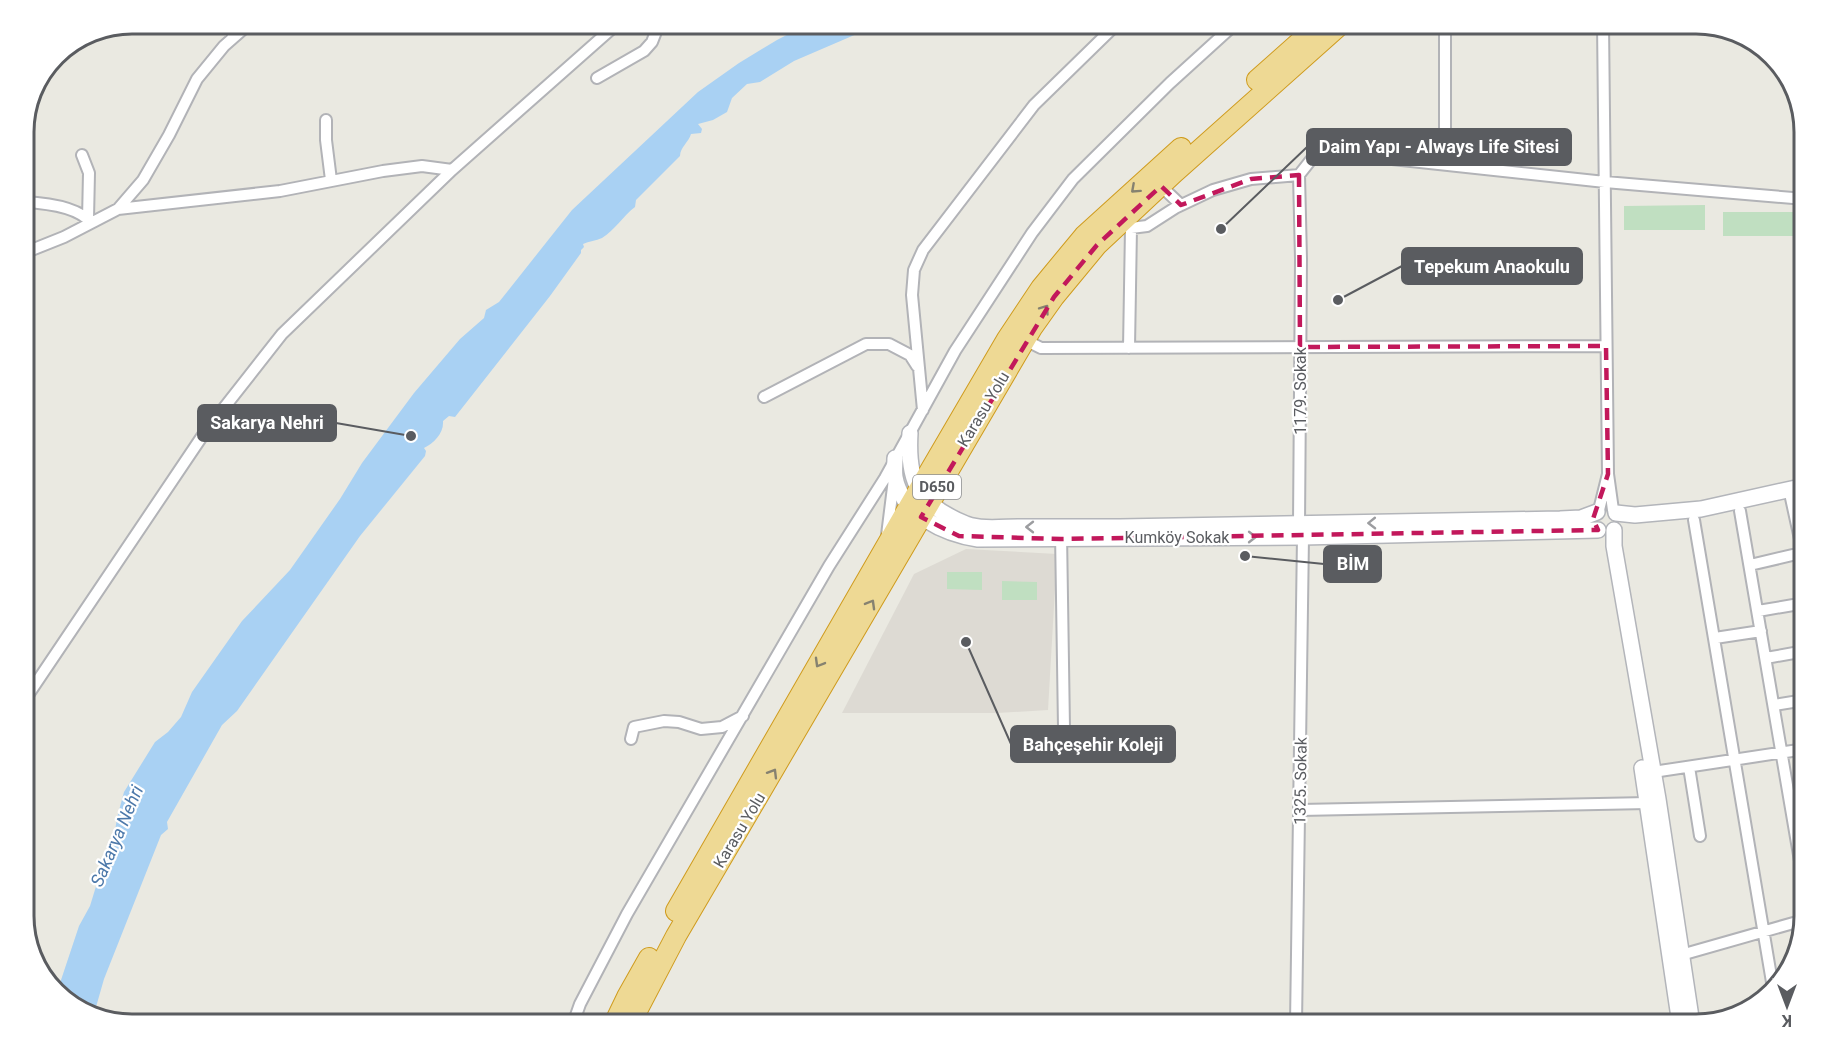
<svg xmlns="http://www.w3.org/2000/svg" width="1829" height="1048" font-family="Roboto,sans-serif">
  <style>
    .education { fill: #dddad3 }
    .green { fill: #c0dfc1 }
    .water { fill: #a9d1f3 }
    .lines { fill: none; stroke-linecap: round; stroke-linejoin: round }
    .street-casing { stroke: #b2b3b7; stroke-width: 14 }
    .secondary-casing { stroke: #b3b5ba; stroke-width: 18 }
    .highway-casing { stroke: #cf9b1d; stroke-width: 22 }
    .street { stroke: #fff; stroke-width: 10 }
    .secondary { stroke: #fff; stroke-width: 15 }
    .highway { stroke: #eed994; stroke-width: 20 }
    .oneway { stroke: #868270 }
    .oneway2 { stroke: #9c9da0 }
    .marked { fill: none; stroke: #c2185b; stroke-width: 4.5; stroke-dasharray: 12 8; stroke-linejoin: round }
    .labels { text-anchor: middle; stroke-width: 4.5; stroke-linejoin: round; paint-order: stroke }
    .shield { fill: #fff; stroke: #8c8d90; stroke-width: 1.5 }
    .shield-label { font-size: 15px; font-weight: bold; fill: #5a5c60 }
    .street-label { font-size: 16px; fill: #5a5c60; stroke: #fff }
    .water-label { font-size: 18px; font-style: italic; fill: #4d79aa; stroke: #fff }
    .rim { fill: none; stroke: #5a5c60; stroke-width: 3 }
    .leader { fill: none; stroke: #5a5c60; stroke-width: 2 }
    .callout-dot { fill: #5a5c60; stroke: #fff; stroke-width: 2 }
    .callout { fill: #5a5c60; stroke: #5a5c60; stroke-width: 2 }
    .callout-label { font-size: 18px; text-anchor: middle; font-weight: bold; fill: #fff }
  </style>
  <rect width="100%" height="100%" fill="#eae9e1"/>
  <!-- education -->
  <path class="education" d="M966,549l91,5 -9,156 -51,3h-155l72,-139z"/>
  <!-- green -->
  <path class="green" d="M1705,205v25h-81v-24z
    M1723,212h81v24h-81z
    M947,572h35v18l-35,-1z
    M1002,581l35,1v18h-35z"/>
  <!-- water -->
  <path class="water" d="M808,24h72l-86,37 -34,21 -13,2 -15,14 -5,14 -14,8 -15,4 4,5 -1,4 -10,1c-2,8 -11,13 -11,22l-44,44 -1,7c-12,9 -20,23 -33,31 -6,3 -13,3 -19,6l1,3 -3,3v3l-31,43 -95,121 -6,-1 -6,5c1,12 -9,22 -19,27l2,3 -1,5 -65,80 -123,175 -15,14 -55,97 1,7 -7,6 -57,144 -10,35 -15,-4 -21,-21 21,-63 11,-20 15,-49 8,-13 4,-26 7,-26 31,-50 13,-10 13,-15 11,-25 50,-71 48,-51 50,-71 22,-36 52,-70 46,-54 24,-21 2,-8 13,-8 73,-92 126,-118 41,-29 38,-23z"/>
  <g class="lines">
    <defs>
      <path id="street" d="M232,24l1,14
        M1445,24v140
        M1603,24l5,450
        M597,78l47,-27 8,-9 7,-18
        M326,120v20l5,40
        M82,155l7,18 -1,46
        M1299,175l19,-24 287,31 200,17
        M1161,186l20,19
        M24,202c20,1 54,4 67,21
        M118,209l162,-18 103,-20 39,-5 30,4
        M24,253l40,-16 54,-28 25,-29 26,-45 28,-56 27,-33 25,-22
        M1025,340l16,8 565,-2
        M1129,348l2,-120 16,-2 28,-18 38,-18 38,-11 48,-4 2,84 -2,265
        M764,397l102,-53h23l21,11 7,11
        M923,410l-11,-115 2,-25 9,-20 111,-145 83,-81
        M1791,498l14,64
        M1599,510l9,-36 5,36
        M1740,511l65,379
        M1694,520l79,468
        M1061,533l3,195
        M887,535l7,-56
        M1750,565l51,-12
        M1758,611l47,-8
        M1715,638l46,-7
        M1766,658l39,-7
        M24,701l181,-269 77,-98 170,-164 165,-146
        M1774,705l31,-5
        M631,739l3,-12 30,-6 15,1 22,7 21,-2 21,-11
        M1689,767l11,69
        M1653,772l152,-23
        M1300,810l348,-7
        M1681,955l123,-35
        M573,1024l7,-20 47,-90 202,-348 56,-88 70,-127 77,-118 41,-54 97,-96 65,-59
        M1296,1024l7,-487"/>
      <path id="secondary" d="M910,433c-3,50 9,72 56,91 16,6 37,3 54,3 33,0 67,0 100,0 147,-3 294,-5 440,-8l21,-1 16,-6
        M895,458c0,6 -1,13 0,19 7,38 50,57 83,62l325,-2 295,-7
        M1616,513l19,2 66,-6 104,-23
        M1614,530v16l44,253 34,225
        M1642,768l38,256"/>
      <path id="highway" d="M1257,80l63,-56
        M676,911l234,-406 97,-166 34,-51 43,-52 97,-88
        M614,1024l13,-27 22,-39
        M630,1024l46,-88 356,-608 22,-31 43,-52 78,-73 166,-148"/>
    </defs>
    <!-- street casing -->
    <use href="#street" class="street-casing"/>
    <!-- secondary casing -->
    <use href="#secondary" class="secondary-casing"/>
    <!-- highway casing -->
    <use href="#highway" class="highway-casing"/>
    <!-- street -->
    <use href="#street" class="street"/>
    <!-- secondary -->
    <use href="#secondary" class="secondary"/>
    <!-- highway -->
    <use href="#highway" class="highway"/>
  </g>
  <!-- one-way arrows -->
  <defs><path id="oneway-chevron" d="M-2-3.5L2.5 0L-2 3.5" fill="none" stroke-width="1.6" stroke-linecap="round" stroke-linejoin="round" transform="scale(1.5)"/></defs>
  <g class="oneway">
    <use href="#oneway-chevron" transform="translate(1135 189) rotate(138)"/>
    <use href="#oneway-chevron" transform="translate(1045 309) rotate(-54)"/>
    <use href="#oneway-chevron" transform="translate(871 604) rotate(-60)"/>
    <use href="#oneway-chevron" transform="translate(819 663) rotate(120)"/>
    <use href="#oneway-chevron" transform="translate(773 773) rotate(-59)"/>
  </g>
  <g class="oneway2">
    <use href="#oneway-chevron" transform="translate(1372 523) rotate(179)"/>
    <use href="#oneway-chevron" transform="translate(1030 527) rotate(180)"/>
    <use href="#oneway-chevron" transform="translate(1252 537)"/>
  </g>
  <!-- marked area -->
  <path class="marked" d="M1299,175l1,172 306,-1 2,128 -15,45 5,11 -537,9 -102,-3 -38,-19 133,-220 43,-52 64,-59 20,19 70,-26z"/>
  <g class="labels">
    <!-- shield labels -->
    <rect class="shield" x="913" y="475" width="48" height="24" rx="4.5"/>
    <g class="shield-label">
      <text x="937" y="492">D650</text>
    </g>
    <!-- street labels -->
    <g class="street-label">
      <text transform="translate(1300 391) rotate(-90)" y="6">1179. Sokak</text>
      <text transform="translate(983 409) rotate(-59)" y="6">Karasu Yolu</text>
      <text x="1177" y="543">Kumköy Sokak</text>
      <text transform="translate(1300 781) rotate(-89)" y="6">1325. Sokak</text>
      <text transform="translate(739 830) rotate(-59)" y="6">Karasu Yolu</text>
    </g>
    <!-- water labels -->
    <g class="water-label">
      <text transform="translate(117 836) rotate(-67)" y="6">Sakarya Nehri</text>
    </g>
  </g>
  <!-- crop -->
  <path d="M0 0H1829V1048H0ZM132 34H1696A98 98 0 0 1 1794 132V916A98 98 0 0 1 1696 1014H132A98 98 0 0 1 34 916V132A98 98 0 0 1 132 34Z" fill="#fff" fill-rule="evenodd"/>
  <path class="rim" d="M132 34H1696A98 98 0 0 1 1794 132V916A98 98 0 0 1 1696 1014H132A98 98 0 0 1 34 916V132A98 98 0 0 1 132 34Z"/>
  <!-- callouts -->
  <path class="leader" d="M1221 229L1307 147M1338 300L1402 266M411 436L336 423M1245 556L1324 564M966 642L1011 744"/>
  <g class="callout-dot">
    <circle cx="1221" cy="229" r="6"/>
    <circle cx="1338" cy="300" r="6"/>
    <circle cx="411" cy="436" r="6"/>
    <circle cx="1245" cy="556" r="6"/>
    <circle cx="966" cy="642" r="6"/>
  </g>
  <g class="callout">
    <rect x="1307" y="129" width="264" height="36" rx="6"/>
    <rect x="1402" y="248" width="180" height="36" rx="6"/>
    <rect x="198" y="405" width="138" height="36" rx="6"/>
    <rect x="1324" y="546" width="57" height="36" rx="6"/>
    <rect x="1011" y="726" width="164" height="36" rx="6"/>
  </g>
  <g class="callout-label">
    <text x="1439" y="153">Daim Yapı - Always Life Sitesi</text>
    <text x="1492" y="273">Tepekum Anaokulu</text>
    <text x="267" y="429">Sakarya Nehri</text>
    <text x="1353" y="570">BİM</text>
    <text x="1093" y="751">Bahçeşehir Koleji</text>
  </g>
  <!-- north arrow -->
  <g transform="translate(1787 1006) rotate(180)" stroke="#ffffff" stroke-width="4.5" paint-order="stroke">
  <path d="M0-4.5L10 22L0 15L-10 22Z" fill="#5a5c60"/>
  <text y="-9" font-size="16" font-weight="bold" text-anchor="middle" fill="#5a5c60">K</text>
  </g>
</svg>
